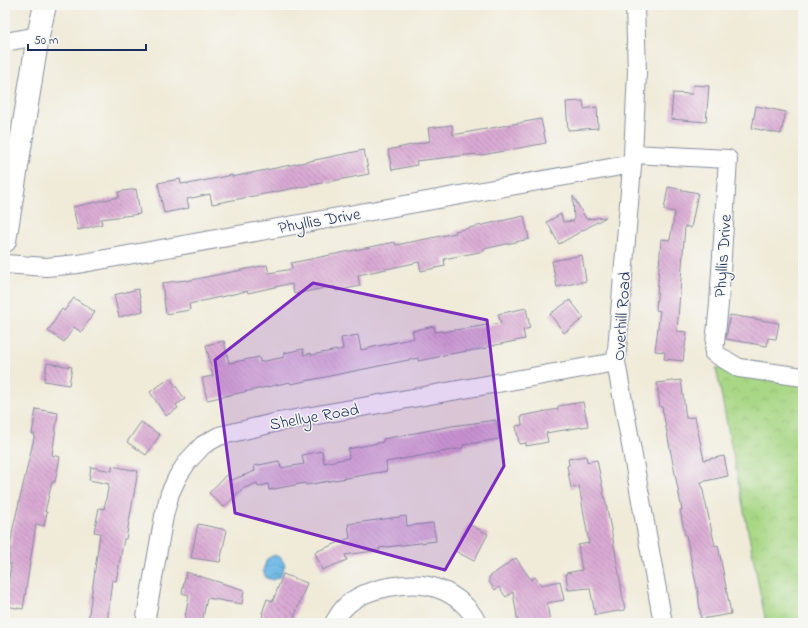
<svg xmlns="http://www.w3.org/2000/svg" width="808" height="628" font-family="'Indie Flower',sans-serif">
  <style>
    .park { fill: url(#park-crowns); stroke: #628372 }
    .water { fill: url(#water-waves); stroke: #4474a2 }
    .building { fill: url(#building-back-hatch) }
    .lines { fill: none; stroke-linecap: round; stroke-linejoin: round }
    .minor-casing { stroke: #868d9c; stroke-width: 20 }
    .major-casing { stroke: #868d9c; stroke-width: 24 }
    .minor { stroke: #fff; stroke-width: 18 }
    .major { stroke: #fff; stroke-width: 22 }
    .marked { fill: #7b2cbf; fill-opacity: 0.2; stroke: #7b2cbf; stroke-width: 3; stroke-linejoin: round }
    .labels { text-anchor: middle; stroke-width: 3; stroke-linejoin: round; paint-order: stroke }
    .street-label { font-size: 17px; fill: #1b2f5e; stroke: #f6f6f2 }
  </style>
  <defs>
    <pattern id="park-crowns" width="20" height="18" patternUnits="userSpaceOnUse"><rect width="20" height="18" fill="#a8d785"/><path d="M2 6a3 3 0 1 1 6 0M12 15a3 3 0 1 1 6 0" fill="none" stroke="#90b975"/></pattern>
    <pattern id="water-waves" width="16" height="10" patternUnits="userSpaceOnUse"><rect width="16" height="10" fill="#6cb8e5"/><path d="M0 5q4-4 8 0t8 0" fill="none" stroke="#5896bd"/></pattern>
    <pattern id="building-back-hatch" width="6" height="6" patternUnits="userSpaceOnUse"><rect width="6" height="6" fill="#daaad4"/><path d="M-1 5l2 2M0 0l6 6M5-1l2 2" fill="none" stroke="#b08baf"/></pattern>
  </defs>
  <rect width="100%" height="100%" fill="#f6f6f2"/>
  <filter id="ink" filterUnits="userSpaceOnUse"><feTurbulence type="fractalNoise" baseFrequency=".025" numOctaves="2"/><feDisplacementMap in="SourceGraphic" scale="8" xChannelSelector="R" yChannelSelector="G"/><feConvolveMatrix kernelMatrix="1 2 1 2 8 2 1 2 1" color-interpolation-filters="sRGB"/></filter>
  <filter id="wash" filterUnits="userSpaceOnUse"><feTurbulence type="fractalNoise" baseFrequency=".012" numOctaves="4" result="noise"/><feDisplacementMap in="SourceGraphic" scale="16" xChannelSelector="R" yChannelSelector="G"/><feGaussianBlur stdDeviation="0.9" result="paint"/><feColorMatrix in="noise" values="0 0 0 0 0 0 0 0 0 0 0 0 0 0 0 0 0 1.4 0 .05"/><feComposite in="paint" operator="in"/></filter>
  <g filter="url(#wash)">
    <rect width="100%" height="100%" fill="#f0ebd9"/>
    <!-- park -->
    <path class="park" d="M716,368l87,12v243h-37z"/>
    <!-- water -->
    <path class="water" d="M274,555l7,3 4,7 -5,12 -8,3 -6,-2 -3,-8 4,-11z"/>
    <g id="blocks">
      <!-- building -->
      <path class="building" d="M693,85l16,1 -3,36 -35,-3 2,-26 19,1z
        M583,101l1,8 13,-2 1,21 -30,2 -2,-28z
        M756,106l30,6 -5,22 -29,-6z
        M541,119l5,24 -69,13 -1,-2 -60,7 1,4 -25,5 -4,-20 42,-9 -2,-13 24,-3 1,10z
        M364,150l5,24 -157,30 -2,-10 -23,5 2,9 -25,5 -6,-30 22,-4 1,5 6,-1 1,1 44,-9v2z
        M668,187l30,6 -7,35 -6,-2 -3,40 -5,65 10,1 -4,29 -19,-2 1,-7 -10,-1 5,-40 -4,-1 5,-71 9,1 5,-28 -11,-2z
        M136,189l4,25 -39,5 1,5 -24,6 -5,-23 46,-10 -1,-5z
        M573,196l13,23 20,-2 -47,27 -12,-22 14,-8 2,8 11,-1z
        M524,216l5,23 -45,10v2l-40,8 1,7 -24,5 -2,-9 -61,13 2,11 -24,5 -1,-5 -41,8 -2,-10 -4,1v-1l-40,9 -1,-2 -58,13 1,6 -24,4 -4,-31 24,-3v1l81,-16 2,8 23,-4 -1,-6 104,-21 1,3 60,-12 -1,-2z
        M582,255l4,26 -29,6 -5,-26z
        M138,289l5,22 -24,6 -5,-22z
        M74,298l21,14 -14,20 -7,-5 -10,15 -16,-11 14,-22 2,2z
        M570,300l14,18 -20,15 -14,-19z
        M526,308l4,20 -7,2 2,9 -39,8 1,1 -44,7v1l-25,5v-3l-127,26 -1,-2 -83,18 -5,-22 11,-2 -7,-31 18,-4 5,22 30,-6 1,5 25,-5 -1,-4 19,-4 1,6 7,-2v2l32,-6 -2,-11 17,-3 3,15 53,-12 -2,-7 22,-5 1,6 6,-1 1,1 59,-9 -3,-9z
        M730,315l49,8 -3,16 -8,-1 -1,8 -41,-7z
        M47,363l25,4 -3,18 -25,-4z
        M170,378l15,21 -9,6 2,3 -12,8 -16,-24z
        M681,380l5,38 9,-1 9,43 20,-4 4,20 -27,6 14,64 3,-1 13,69 -30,5 -3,-26 -12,-58h-1l-5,-25h2l-20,-103h-2l-3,-24z
        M583,402l5,24 -42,7 2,9 -22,4v-3l-7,1 -3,-18 6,-1 -1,-9 37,-7v-3z
        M36,409l22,4 -6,42 8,2 -5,25h-3l-7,30h2l-3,14 -8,-2 -13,85 -18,-3 6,-42h-3l5,-36 22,-94h-3z
        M496,420l3,19 -36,6v3l-77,14 1,9 -81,14 -1,-2 -36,7 -1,-6 -10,3 -1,-4 -15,6 -18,18 -15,-14 17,-18 6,5 23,-9 -1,-5 25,-5 2,7 23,-4 -2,-9 20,-4 2,12 25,-5 -1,-9 35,-7v-3l69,-13z
        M141,422l19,13 -14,20 -19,-13z
        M586,456l1,6 10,-2 16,79 12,71 -30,5 -5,-27 -22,2 -2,-17 16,-3 -4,-25 11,-2 -10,-57 -8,2 -4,-22 2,-1 -1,-6z
        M112,466l26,5 -12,68h-2l-8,42 -4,-1 -5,43 -19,-2 12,-88 -6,-1 5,-24 5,1 5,-25 -20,-4 2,-13 21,4z
        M406,516l1,10 26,-3 3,18 -57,7 1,2 -35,5 2,5 -25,10 -7,-18 35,-14 -2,-14z
        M198,524l29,6 -7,32 -29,-4z
        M469,524l19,10 -14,27 -19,-10z
        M516,558l15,22 4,-3 6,8 19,-4 4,19 -17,3 3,20h-32l-5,-31 -7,5 -7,-10 -4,3 -6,-8v-5z
        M186,572l58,18 -2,14 -35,-6 -5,25h-18l5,-28 -7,-2z
        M283,574l24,9 -15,40h-31l2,-10h-1l5,-14 6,2z"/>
    </g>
  </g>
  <g filter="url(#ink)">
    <use href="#blocks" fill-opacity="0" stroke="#868d9c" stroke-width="1"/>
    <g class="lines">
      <defs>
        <path id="minor" d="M635,5l2,68 -4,81 -17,208 47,261
          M5,42l33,-6
          M633,154l95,5 -9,145 -5,49 25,15 64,9
          M5,264l41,3 32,-3 554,-100
          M145,623l19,-107 6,-23 8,-17 10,-15 15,-16 16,-9 59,-14 338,-60
          M334,623c3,-5 6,-11 10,-15 19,-21 70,-29 95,-19 16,6 31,18 38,34"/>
        <path id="major" d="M5,241l33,-205 7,-31"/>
      </defs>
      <!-- minor casing -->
      <use href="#minor" class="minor-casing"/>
      <!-- major casing -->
      <use href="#major" class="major-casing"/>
      <!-- minor -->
      <use href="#minor" class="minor"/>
      <!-- major -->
      <use href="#major" class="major"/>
    </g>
  </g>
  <!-- marked area -->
  <path class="marked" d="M313,283l174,37 17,146 -59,104 -210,-57 -20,-153z"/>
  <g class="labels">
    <!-- street labels -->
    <g class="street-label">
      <text transform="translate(319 220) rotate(-10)" y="6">Phyllis Drive</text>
      <text transform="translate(722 256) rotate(-86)" y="6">Phyllis Drive</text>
      <text transform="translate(621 316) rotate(-86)" y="6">Overhill Road</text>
      <text transform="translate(314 416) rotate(-10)" y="6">Shellye Road</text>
    </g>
  </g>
  <!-- margin -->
  <rect width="808" height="628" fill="none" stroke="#f6f6f2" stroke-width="20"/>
  <!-- scale -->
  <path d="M28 44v6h118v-6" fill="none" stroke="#1b2f5e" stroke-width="2"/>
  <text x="34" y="44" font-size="12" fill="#1b2f5e" stroke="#f6f6f2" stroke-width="3" paint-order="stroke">50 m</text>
</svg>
